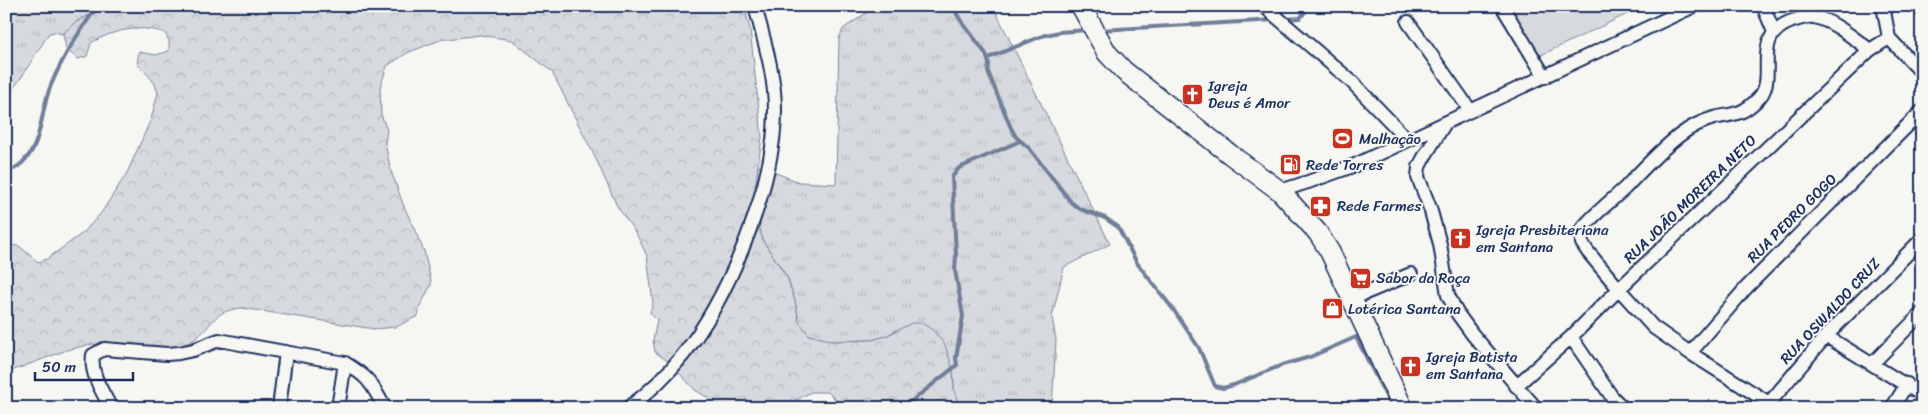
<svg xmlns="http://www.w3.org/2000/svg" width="1928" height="414" font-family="Sriracha,sans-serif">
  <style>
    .grass { fill: url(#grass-tufts); stroke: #78849e }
    .forest { fill: url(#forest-crowns); stroke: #78849e }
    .garden { fill: #d6d9dd; stroke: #78849e }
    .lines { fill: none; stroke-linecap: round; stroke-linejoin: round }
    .stream { stroke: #717e99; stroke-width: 4 }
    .minor-casing { stroke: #1b2f5e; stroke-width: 16 }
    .secondary-casing { stroke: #1b2f5e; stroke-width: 22 }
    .minor { stroke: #f6f6f2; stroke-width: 12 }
    .secondary { stroke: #f6f6f2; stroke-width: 19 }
    .labels { text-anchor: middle; stroke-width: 4; stroke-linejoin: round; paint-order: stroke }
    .poi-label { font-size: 15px; fill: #1b2f5e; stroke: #f6f6f2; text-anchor: start }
    .street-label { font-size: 15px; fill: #1b2f5e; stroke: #f6f6f2 }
  </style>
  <defs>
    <pattern id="grass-tufts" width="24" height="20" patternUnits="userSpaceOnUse" patternTransform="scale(1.25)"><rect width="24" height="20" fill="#d6d9dd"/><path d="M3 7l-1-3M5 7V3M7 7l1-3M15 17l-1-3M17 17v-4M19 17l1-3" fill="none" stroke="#b7bbc0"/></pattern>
    <pattern id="forest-crowns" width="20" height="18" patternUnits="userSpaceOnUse" patternTransform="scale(1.25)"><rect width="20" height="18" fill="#d6d9dd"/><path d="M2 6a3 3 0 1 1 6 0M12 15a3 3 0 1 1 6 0" fill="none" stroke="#b7bbc0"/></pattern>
  </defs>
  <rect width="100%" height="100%" fill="#f6f6f2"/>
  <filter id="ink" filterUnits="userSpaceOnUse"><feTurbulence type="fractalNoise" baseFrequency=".02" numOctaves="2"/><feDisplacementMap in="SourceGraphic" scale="10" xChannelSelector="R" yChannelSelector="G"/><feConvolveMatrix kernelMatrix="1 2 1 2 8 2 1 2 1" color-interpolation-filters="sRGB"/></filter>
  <g filter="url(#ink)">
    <!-- grass -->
    <path class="grass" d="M6,6h95l-2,4 -26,14 -10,10 -8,-2 -6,1 -28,45 -15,20z
      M876,6h117l117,238 -46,23 -12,50 4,23 -4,68h-93l-5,-19 -1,-20 -55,-40 -12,7 -14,4 -39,1 -24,-6 -10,-13 -4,-21 -8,-24 -24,-36 -10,-38 5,-37 41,16 37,2 3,-145 4,-10z"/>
    <!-- forest -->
    <path class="forest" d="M101,6h643l6,23 12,108 -9,66 10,38 24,36 8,24 4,21 10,13 24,6 39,-1 14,-4 26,-13h10l12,8 11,14 8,25 1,19 5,19h-28l-11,-5 -14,5h-62l-16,-16h-17l-29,16h-57l-30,-18 -26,-28 -14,-10 -2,-12 4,-20 -7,-7 3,-10 -6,-47 -10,-21 -20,-29 -21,-47 -44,-87 -40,-32 -32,-5 -40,5 -33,13 -20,13 -7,22 1,27 6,15 -2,13 6,28 12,33 21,47 7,30v4l-11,21 -2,10 -22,11 -22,2 -132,-21c-31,3 -27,16 -47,31 -7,5 -17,8 -26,10l-77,-5 -25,6 -61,23v-128l13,1 19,16 9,-3 37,-27 17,-19 26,-40 24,-54 7,-26 -3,-9 -6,-8 -12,-12 2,-12 17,3 13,-4v-10l-4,-8c-25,-9 -52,-3 -74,10l-4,13 -9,3 -12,-10 -3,-15 10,-10 26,-14z"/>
    <!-- garden -->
    <path class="garden" d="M1511,6h133l-109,52z"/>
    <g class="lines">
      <!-- stream -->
      <path class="stream" d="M953,6l6,12 27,36 3,10 -1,8 23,56 5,9 13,11 42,54 9,7 25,9 13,9 19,36 36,46 26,39 16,38 8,2 11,-3 48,-20 28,-8 46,-20 36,71
        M1285,19l15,-1 10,-12
        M1100,30l176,-10
        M988,58l54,-22 17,-4 29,-2
        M6,173c40,-17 31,-55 45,-88 12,-29 28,-54 47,-79
        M897,408l16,-8 44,-35 -1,-7 7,-42 -8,-46 1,-15 -4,-78 7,-9 61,-27"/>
      <defs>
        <path id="minor" d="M1264,6l87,75 57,59
          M1502,6l43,71
          M1763,6l11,26
          M1883,6l6,32 33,35
          M1918,6l4,4
          M1408,22l62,88
          M1445,123l-22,36 -4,8 -1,10 12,31 10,36 8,51 9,18 16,22 63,73
          M1280,191l28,-9 45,-16 341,-160
          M1351,299l60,-25
          M1826,336l96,59
          M1571,337l41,60 11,11
          M1690,353l56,-65 176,-177
          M1872,364l50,-51
          M1516,386l55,-49 48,-48 251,-239 19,-12
          M1769,403l-79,-50 -37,-26 -34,-38 -31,-37 -6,-9 -1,-13c13,-16 29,-28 44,-42 17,-18 35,-38 55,-53 9,-7 23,-14 34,-17 21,-5 27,-2 44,-19 22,-22 -10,-62 34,-78 7,-2 15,-5 22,-4 20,4 39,21 56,33
          M111,408c-9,-17 -21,-34 -18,-53l11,-6 63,5 12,-1 14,-3 26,-10 126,23c26,16 25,19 40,45
          M279,408l7,-56
          M338,408l7,-45
          M628,408c19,-14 40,-34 55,-53 46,-58 92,-170 92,-245 0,-36 -11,-69 -20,-104
          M1765,408l61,-72 96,-97
          M1892,408l15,-24"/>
        <path id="secondary" d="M1081,6l26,47 17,18 107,84 49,36 38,42 12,19 73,156"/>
      </defs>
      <!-- minor casing -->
      <use href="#minor" class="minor-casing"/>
      <!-- secondary casing -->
      <use href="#secondary" class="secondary-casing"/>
      <!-- minor -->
      <use href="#minor" class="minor"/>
      <!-- secondary -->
      <use href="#secondary" class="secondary"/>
    </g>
  </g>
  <!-- icons -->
  <defs>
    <symbol id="church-square" viewBox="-11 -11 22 22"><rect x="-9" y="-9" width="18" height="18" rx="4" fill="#c8321e" stroke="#f6f6f2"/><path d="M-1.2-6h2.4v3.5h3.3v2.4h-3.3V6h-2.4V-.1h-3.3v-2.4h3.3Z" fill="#fff"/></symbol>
    <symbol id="stadium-square" viewBox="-11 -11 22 22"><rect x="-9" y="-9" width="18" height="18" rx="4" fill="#c8321e" stroke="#f6f6f2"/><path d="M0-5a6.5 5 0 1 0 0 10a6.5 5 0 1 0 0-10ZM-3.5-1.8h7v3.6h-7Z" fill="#fff"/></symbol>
    <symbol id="fuel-square" viewBox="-11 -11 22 22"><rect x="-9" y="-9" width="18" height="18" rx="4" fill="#c8321e" stroke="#f6f6f2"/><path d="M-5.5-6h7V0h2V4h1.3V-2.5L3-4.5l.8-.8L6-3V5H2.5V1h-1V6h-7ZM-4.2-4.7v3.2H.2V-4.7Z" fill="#fff"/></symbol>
    <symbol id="pharmacy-square" viewBox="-11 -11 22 22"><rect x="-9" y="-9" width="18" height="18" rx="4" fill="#c8321e" stroke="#f6f6f2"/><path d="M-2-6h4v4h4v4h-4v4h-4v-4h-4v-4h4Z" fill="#fff"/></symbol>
    <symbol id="supermarket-square" viewBox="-11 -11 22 22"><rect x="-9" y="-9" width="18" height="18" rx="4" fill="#c8321e" stroke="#f6f6f2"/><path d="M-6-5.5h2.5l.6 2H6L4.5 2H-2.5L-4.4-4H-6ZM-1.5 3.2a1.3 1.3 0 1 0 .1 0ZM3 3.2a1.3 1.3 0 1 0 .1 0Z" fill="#fff"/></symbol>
    <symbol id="shop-square" viewBox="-11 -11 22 22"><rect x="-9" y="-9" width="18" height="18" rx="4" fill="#c8321e" stroke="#f6f6f2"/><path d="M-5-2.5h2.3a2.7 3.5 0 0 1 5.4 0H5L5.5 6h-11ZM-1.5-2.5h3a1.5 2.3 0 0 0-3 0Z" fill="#fff"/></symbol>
  </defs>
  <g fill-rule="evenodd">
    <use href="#church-square" x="1180" y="82" width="25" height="25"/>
    <use href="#stadium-square" x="1330" y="126" width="25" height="25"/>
    <use href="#fuel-square" x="1278" y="152" width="25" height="25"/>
    <use href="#pharmacy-square" x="1308" y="194" width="25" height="25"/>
    <use href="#church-square" x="1448" y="226" width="25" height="25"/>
    <use href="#supermarket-square" x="1348" y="266" width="25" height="25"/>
    <use href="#shop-square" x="1320" y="296" width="25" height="25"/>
    <use href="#church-square" x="1398" y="354" width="25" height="25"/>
  </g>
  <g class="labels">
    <!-- poi labels -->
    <g class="poi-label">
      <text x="1208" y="91">Igreja<tspan x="1208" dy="17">Deus é Amor</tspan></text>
      <text x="1359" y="144">Malhação</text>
      <text x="1306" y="170">Rede Torres</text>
      <text x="1337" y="211">Rede Farmes</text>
      <text x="1476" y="235">Igreja Presbiteriana<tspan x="1476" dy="17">em Santana</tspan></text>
      <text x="1376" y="283">Sabor da Roça</text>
      <text x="1348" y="314">Lotérica Santana</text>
      <text x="1426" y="362">Igreja Batista<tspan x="1426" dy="17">em Santana</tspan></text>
    </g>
    <!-- street labels -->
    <g class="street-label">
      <text transform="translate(1690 199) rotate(-44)" y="5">RUA JOÃO MOREIRA NETO</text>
      <text transform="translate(1792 218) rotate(-45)" y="5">RUA PEDRO GOGO</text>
      <text transform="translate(1830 311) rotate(-47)" y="5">RUA OSWALDO CRUZ</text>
    </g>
  </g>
  <!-- margin -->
  <rect width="1928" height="414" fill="none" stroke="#f6f6f2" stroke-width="25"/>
  <rect x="12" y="12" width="1903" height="389" fill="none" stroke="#1b2f5e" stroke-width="2" filter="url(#ink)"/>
  <!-- scale -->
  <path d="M35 372v8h98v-8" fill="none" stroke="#1b2f5e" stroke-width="2.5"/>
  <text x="42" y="372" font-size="15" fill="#1b2f5e" stroke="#f6f6f2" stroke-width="4" paint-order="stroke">50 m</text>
</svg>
